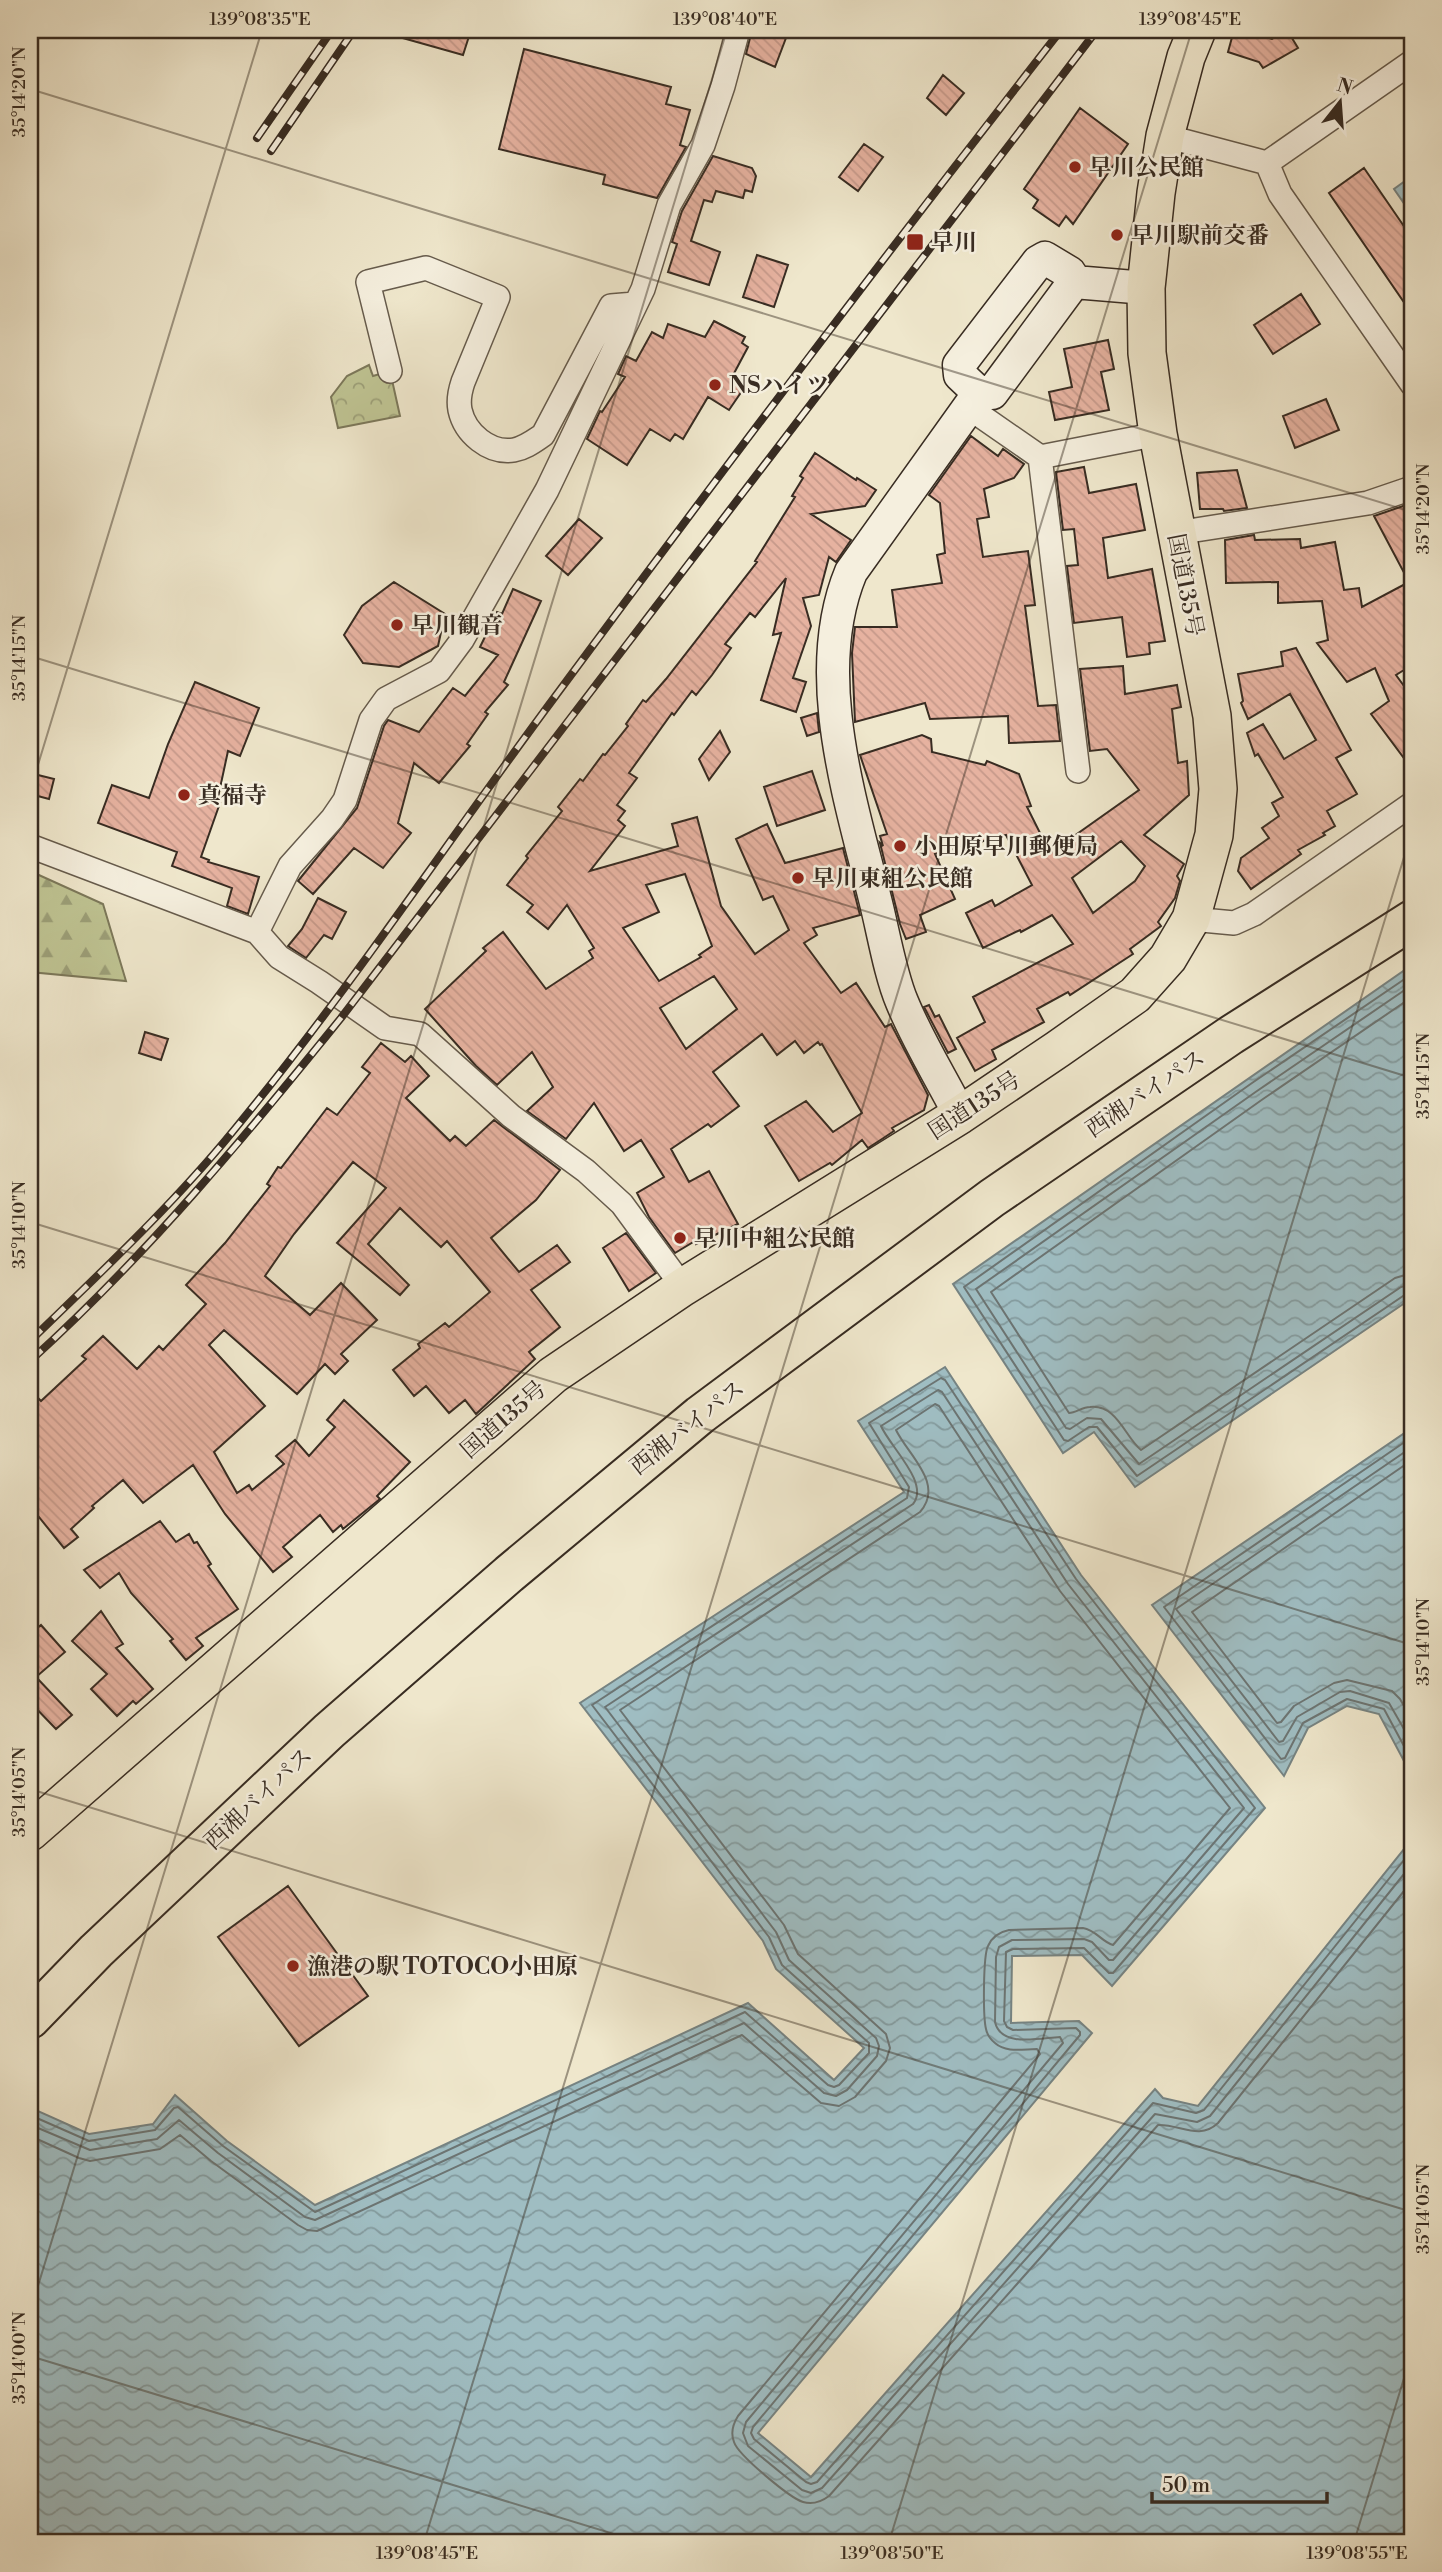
<svg xmlns="http://www.w3.org/2000/svg" width="1442" height="2572" font-family="'Libre Bodoni','Noto Serif JP',serif">
  <style>
    .forest { fill: url(#forest-firs); stroke: #7c785a; stroke-width: 2 }
    .park { fill: url(#park-crowns); stroke: #7c785a; stroke-width: 2 }
    .water { fill: url(#water-waves); stroke: #768382; stroke-width: 2 }
    .lines { fill: none; stroke-linecap: round; stroke-linejoin: round }
    .shore { stroke: #6c7472; stroke-width: 2 }
    .building { fill: url(#building-back-hatch); stroke: #382c22; stroke-width: 2; fill-rule: evenodd }
    .minor-casing { stroke: #665b4c; stroke-width: 26 }
    .secondary-casing { stroke: #382c22; stroke-width: 35 }
    .trunk-casing { stroke: #382c22; stroke-width: 40 }
    .motorway-casing { stroke: #382c22; stroke-width: 42 }
    .minor { stroke: #f5efde; stroke-width: 23 }
    .secondary { stroke: #f5efde; stroke-width: 32 }
    .trunk { stroke: #efe7cc; stroke-width: 37 }
    .motorway { stroke: #efe7cc; stroke-width: 38 }
    .rail-casing { stroke: #382c22; stroke-width: 8 }
    .rail { stroke: #f5efde; stroke-width: 5; stroke-dasharray: 16; stroke-linecap: butt }
    .ticks { fill: none; stroke: #382c22; stroke-width: 2; stroke-opacity: 0.45 }
    .poi-dot { fill: #8f2418; stroke: #f5efde; stroke-width: 2.5 }
    .labels { text-anchor: middle; stroke-width: 5; stroke-linejoin: round; paint-order: stroke }
    .poi-label { font-size: 23px; font-weight: bold; fill: #382c22; stroke: #f5efde; text-anchor: start }
    .street-label { font-size: 23px; fill: #382c22; stroke: #f5efde }
    .neatline { fill: none; stroke: #382c22; stroke-width: 2.5 }
    .ticks-label { font-size: 18px; text-anchor: middle; fill: #382c22 }
  </style>
  <defs>
    <pattern id="forest-firs" width="22" height="20" patternUnits="userSpaceOnUse" patternTransform="scale(1.75)"><rect width="22" height="20" fill="#bfc493"/><path d="M5 1l3.5 6h-7zM16 11l3.5 6h-7z" fill="#9c9f78"/></pattern>
    <pattern id="park-crowns" width="20" height="18" patternUnits="userSpaceOnUse" patternTransform="scale(1.75)"><rect width="20" height="18" fill="#bfc493"/><path d="M2 6a3 3 0 1 1 6 0M12 15a3 3 0 1 1 6 0" fill="none" stroke="#9c9f78"/></pattern>
    <pattern id="water-waves" width="16" height="10" patternUnits="userSpaceOnUse" patternTransform="scale(1.75)"><rect width="16" height="10" fill="#9fbdc2"/><path d="M0 5q4-4 8 0t8 0" fill="none" stroke="#839a9d"/></pattern>
    <pattern id="building-back-hatch" width="6" height="6" patternUnits="userSpaceOnUse" patternTransform="scale(1.75)"><rect width="6" height="6" fill="#e6b2a0"/><path d="M-1 5l2 2M0 0l6 6M5-1l2 2" fill="none" stroke="#c6998a"/></pattern>
  </defs>
  <rect width="100%" height="100%" fill="#efe7cc"/>
  <filter id="stains"><feTurbulence type="fractalNoise" baseFrequency=".00286" numOctaves="4"/><feColorMatrix values="0 0 0 0 .2 0 0 0 0 .09 0 0 0 0 .02 0 0 0 .5 -.17"/></filter>
  <radialGradient id="worn" r=".72"><stop offset=".6" stop-color="#630" stop-opacity="0"/><stop offset="1" stop-color="#630" stop-opacity=".3"/></radialGradient>
  <!-- forest -->
  <path class="forest" d="M30,871l73,33 23,77 -96,-9z"/>
  <!-- park -->
  <path class="park" d="M369,365l4,11 17,-5 10,45 -62,12 -7,-31 16,-21z"/>
  <!-- water -->
  <path class="water" d="M1412,176v39l-18,-26z
    M1412,965v333l-277,189 -41,-55 -31,21 -110,-169z
    M945,1367l136,208 184,233 -153,178 -30,-31 -70,1 -1,67 68,-2 13,12 -334,400 53,44 344,-388 8,9 35,8 214,-267v703h-1382v-428l8,-3 51,23 64,-10 22,-29 52,46 88,64 433,-202 86,77 30,-32 -88,-79 -13,-28 -183,-238 324,-211 -46,-71z
    M1412,1428v348l-33,-62 -32,-8 -39,22 -24,48 -132,-171z"/>
  <g class="lines">
    <!-- shore -->
    <path class="shore" d="M1412,974l-160,109 -288,204 100,153 4,1 21,-14h8l40,49 269,-182 6,-2
      M1412,985l-155,106 -281,198 90,139 4,1 17,-11 14,1 38,45 262,-177 11,-3
      M1412,997l-149,102 -272,193 78,121c7,0 13,-6 21,-6 27,-3 35,30 51,43l254,-172 17,-5
      M1412,1437l-248,170 117,152 4,-1 18,-35 44,-24 37,10 28,52
      M1412,1447l-236,162 103,133 4,-1 14,-24 43,-25 10,-1 39,12 23,40
      M1412,1460l-220,152 85,111 4,-1 13,-16 40,-23 13,-3 45,11 8,8 12,21
      M30,2120l9,-1 50,22 66,-11 19,-22 4,-1 45,39 92,66 430,-200 83,73 6,2 5,-2 30,-32v-10l-87,-78 -13,-28 -177,-232 315,-207 2,-11 -40,-64 72,-45 4,2 131,199 179,229 -142,165h-4l-25,-25 -71,1 -7,3 -2,69 3,6 6,3 63,-2 4,4v3l-327,392 -2,6 3,6 52,43 5,2 6,-2 336,-379 43,10 8,-3 208,-260
      M30,2129l8,-1 52,22 67,-11 22,-19 39,33 87,64 10,3 429,-197 80,70 12,3 11,-6 30,-34 2,-10 -3,-8 -87,-78 -13,-28 -171,-225 308,-203c17,-21 -23,-57 -32,-78l57,-36 4,2 126,192 176,224 -131,152h-4l-17,-18 -8,-3 -72,1 -13,7 -3,10 -1,65c6,26 45,16 65,15l3,6 -317,379 -3,11 5,13 54,44 9,3 11,-5 333,-374 42,8 13,-6 202,-252
      M30,2139h7l42,19 11,3 70,-12 20,-14 31,26 87,64 9,5 10,1 425,-196 79,68 18,3 16,-9 31,-36 4,-13 -4,-14 -88,-80 -14,-29 -164,-215 300,-198c25,-28 -12,-57 -24,-82l39,-26 4,2 121,185 170,217 -117,137c-11,-3 -17,-15 -30,-17l-74,2c-10,2 -17,7 -21,16 -5,10 -5,71 -2,83 1,5 4,10 9,14 11,10 28,6 42,6l3,5 -302,362c-5,8 -8,16 -4,26 4,13 56,56 69,60 10,3 18,0 26,-6l329,-371c22,-1 41,16 60,-2l194,-242"/>
  </g>
  <!-- building -->
  <path class="building" d="M393,30h78l-8,25 -71,-20z
    M752,30h37l-14,37 -29,-13z
    M1234,30h9l29,9 15,-9 11,18 -35,20 -4,-6 -31,-10z
    M524,49l147,38 -5,17 24,6 -10,35 6,2 -29,51 -54,-14 2,-9 -106,-26z
    M943,75l21,18 -18,22 -19,-17z
    M1080,108l48,36 -55,80 -7,-8 -7,10 -26,-18 5,-8 -14,-11z
    M864,144l19,13 -25,34 -19,-14z
    M713,156l39,12 4,8 -4,16 -7,-2 -2,8 -27,-7 -4,11 -8,-2 -13,41 29,11 -11,33 -41,-13 9,-28 -5,-2 10,-31z
    M1364,168l48,70v76l-83,-121z
    M757,255l31,10 -14,42 -31,-10z
    M1301,294l19,30 -47,30 -19,-29z
    M714,321l31,16 -3,6 6,4 -17,32 13,9 -15,22 -21,-13 -25,42 -8,-5 -5,7 -20,-12 -23,36 -40,-26 13,-28 2,1 23,-35 -7,-3 8,-18 10,5 16,-29 11,6 5,-14 37,13z
    M1108,340l6,29 -13,3 8,38 -54,10 -6,-28 23,-5 -8,-38z
    M1326,399l13,31 -44,18 -12,-32z
    M971,436l27,20 5,-7 21,15 -10,14 -30,11 5,28 -12,2 6,38 45,-6 7,54 -10,1 13,100 18,-1 4,36 -51,2 -1,-27 -78,3 -5,-16 -70,19 -3,-69 3,-26h42l-5,-37 50,-7 -5,-28 8,-2 -5,-50 -11,-8z
    M815,453l41,27 1,-2 19,12 -11,16 -54,8 40,26 -15,22 -7,-5 -10,38 -16,3 8,28 -18,52 13,4 -10,30 -35,-12 20,-67 -8,2 13,-57 -31,39 -5,-4 -25,31 6,4 -19,27 -16,20 -4,-4 -18,24 -2,-2 -43,60 8,5 -20,27 8,6 -7,9 7,6 -35,45 88,-25 -6,-22 25,-7 24,89 34,48 34,-24 -16,-34 -10,4 -27,-61 31,-15 18,39 58,-15 17,67 -47,13 4,7 -13,8 37,50 15,-10 29,44 6,-3 37,71 -4,15 -32,18 2,3 -12,8 -14,9 -6,-8 -30,25 -2,-2 -31,18 -34,-55 41,-25 27,31 29,-19 -40,-69 -2,1 -2,-3 -14,11 -9,-12 -18,14 -15,-21 -49,38 26,34 -28,21 -3,-3 -37,25 18,33 20,-11 29,53 -42,20 -1,-3 -20,12 -26,-36 -12,-24 27,-16 -23,-37 -17,11 -30,-48 -28,36 -39,-28 26,-24 -21,-35 -35,33 -21,-19 -51,-57 61,-58 -3,-3 20,-16 43,57 47,-31 -4,-7 5,-3 -27,-43 -19,24 -21,-17 6,-7 -26,-20 21,-27 -2,-2 36,-45 -4,-4 22,-28 3,2 20,-27 2,1 23,-29 -2,-2 17,-24 3,2 20,-23 91,-117 -2,-1 40,-64 -3,-1 11,-18 -3,-2zM685,874l27,72 -13,9 2,2 -42,24 -36,-53 36,-16 -13,-27zM714,976l23,33 -51,40 -26,-41z
    M1084,467l5,26 47,-9 9,46 -42,8 5,40 44,-9 13,72 -16,2 1,11 -23,3 -5,-40 -48,6 -7,-57 11,-1 -4,-36 -11,1 -7,-58z
    M1237,470l10,38 -23,3 -1,-2h-23l-3,-36z
    M1412,503v162l-16,10 16,22v72l-41,-55 18,-13 -14,-33 -28,14 -30,-39 11,-3 -6,-39 -44,2v-21l-52,1 -1,-43 29,-5 1,5 45,-1 1,9 34,-6 9,48 15,-2 3,19 47,-25 -35,-66z
    M579,519l23,19 -34,37 -22,-19z
    M394,582l51,32 -7,32 -39,21 -36,-4 -19,-28 18,-29z
    M513,589l28,12 -37,81 4,3 -23,27 3,2 -21,30 3,2 -31,37 -25,-20 -16,60 13,10 -28,35 -29,-20 -41,46 -15,-13 59,-73 27,-82 4,-6 31,12 34,-44 12,8 33,-41 -18,-8 17,-35 5,2z
    M1296,648l55,102 -15,8 21,36 -30,17 8,15 -12,7 2,2 -27,15 3,4 -50,35 -13,-18 3,-13 28,-20 -7,-10 17,-12 -7,-13 11,-6 -25,-43 -3,2 -8,-23 16,-9 21,35 32,-19 -26,-46 -42,25 -7,-16 2,-2 -5,-27 45,-8 -2,-14z
    M1123,666l2,28 52,-9 4,22 -9,2 6,54 9,-2 2,34 -45,40 40,29 -7,12 3,5 -5,17 -17,24 3,4 -31,23 3,5 -63,41 -2,-3 -31,17 7,13 -52,28 4,9 -21,12 -18,-33 28,-16 -12,-25 100,-53 -21,-29 -31,17 -1,-2 -37,18 -17,-35 26,-13 3,6 37,-21 -26,-50 -71,19 20,45 -35,16 6,17 -20,7 -6,-15 -20,-81 3,3 -3,-10 7,-2 -27,-79 62,-20 9,4 1,13 53,13 2,-4 32,13 12,32 -4,1 23,46 89,-63 -32,-41 -17,2 -10,-82zM1121,841l24,25 -10,15 -42,32 -21,-35z
    M195,682l64,26 -19,48 -12,-5 -11,51 3,1 -19,54 8,3 -1,2 51,15 -11,37 -21,-8 5,-18 -60,-22 5,-14 -79,-29 14,-38 37,13 19,-54z
    M817,713l2,19 -12,4 -6,-18z
    M720,731l10,21 -21,28 -10,-21z
    M812,771l13,39 -48,16 -13,-39z
    M30,773l24,6 -5,20 -19,-5z
    M318,898l28,14 -14,27 -8,-4 -18,23 -18,-12 14,-17z
    M929,1005l6,12 4,-2 17,34 -8,4 -24,-46z
    M145,1032l23,7 -7,21 -22,-7z
    M381,1043l24,19 6,-6 18,20 -23,22 44,43 5,-5 11,10 28,-26 66,50 -24,30 -45,38 28,34 38,-27 13,17 -39,28 29,37 -31,25 6,7 -59,55 -11,-14 -16,13 -23,-27 -12,10 -21,-26 27,-22 -2,-4 27,-21 4,4 41,-35 -43,-51 -6,6 -41,-39 -32,36 41,41 -9,10 -63,-52 49,-55 -33,-26 -59,72 -29,42 45,39 31,-32 36,37 -36,34 7,7 -13,13 -10,-10 -28,30 -73,-64 -15,15 56,61 -51,46 23,41 12,-8 3,5 32,-26 -8,-8 19,-16 14,16 26,-29 -8,-7 17,-20 66,62 -33,34 3,3 -37,30 -2,-4 -8,7 -13,-17 -37,32 9,10 -19,15 -48,-58 -32,-49 -50,38 -20,-23 -31,26 2,2 -23,21 7,8 -14,11 -34,-42v-98l9,-9 2,2 45,-42 -4,-3 21,-20 34,33 22,-23 4,4 43,-46 -20,-19 39,-42 45,-57 -3,-2 11,-17 3,1 46,-60 10,7 33,-42 -8,-6z
    M626,1233l30,40 -27,18 -26,-43z
    M160,1521l16,21 13,-8 5,9 3,-1 14,22 -3,2 30,43 -42,29 7,8 -17,14 -16,-19 3,-2 -42,-46 -12,-20 -19,15 -16,-18z
    M101,1611l22,33 -7,4 37,41 -17,15 -3,-3 -16,15 -26,-27 16,-15 -35,-33z
    M41,1625l24,27 -29,25 36,38 -16,14 -26,-27v-68z
    M288,1886l80,110 -69,50 -81,-109z"/>
  <g class="lines">
    <defs>
      <path id="minor" d="M1165,136l102,27 145,-101
        M1267,163l13,31 132,190
        M390,371l-22,-89 58,-14 72,29 -35,85c-3,9 -5,18 -3,28 5,23 29,44 54,40 11,-2 20,-9 29,-15l68,-129 24,-2
        M968,407l72,50
        M1176,533l192,-30 44,-15
        M1078,771l-38,-314 118,-23
        M30,846l227,86 22,25 40,25 66,46 35,6 91,82 75,55 36,33 61,83
        M1191,919l43,4 20,-9 158,-110
        M257,932l33,-66 42,-47 13,-19 26,-80 15,-21 53,-28 23,-31 85,-150 96,-201 26,-84 34,-60 20,-59 15,-56"/>
      <path id="secondary" d="M1045,258l25,15 4,9 -82,111h-13l-19,-18 -1,-10 79,-103z
        M1074,282l72,6
        M960,1115c-19,-37 -42,-74 -58,-113 -12,-28 -19,-72 -27,-103 -25,-101 -66,-226 -24,-327l128,-179"/>
      <path id="trunk" d="M30,1832l523,-457 130,-88 277,-172 98,-66 77,-54 33,-37 23,-39 23,-84 4,-46 -6,-73 -54,-282 -11,-81 -1,-65 10,-95 9,-57 21,-79 11,-27"/>
      <path id="motorway" d="M30,2019l66,-68 233,-220 180,-157 191,-159 292,-217 239,-163 181,-115"/>
    </defs>
    <!-- minor casing -->
    <use href="#minor" class="minor-casing"/>
    <!-- secondary casing -->
    <use href="#secondary" class="secondary-casing"/>
    <!-- trunk casing -->
    <use href="#trunk" class="trunk-casing"/>
    <!-- motorway casing -->
    <use href="#motorway" class="motorway-casing"/>
    <!-- minor -->
    <use href="#minor" class="minor"/>
    <!-- secondary -->
    <use href="#secondary" class="secondary"/>
    <!-- trunk -->
    <use href="#trunk" class="trunk"/>
    <!-- motorway -->
    <use href="#motorway" class="motorway"/>
    <defs>
      <path id="rail" d="M257,138l75,-108
        M271,151l83,-121
        M30,1341c70,-68 142,-135 204,-211 114,-138 213,-288 320,-432 166,-225 335,-448 507,-668
        M30,1361c115,-104 214,-223 311,-343l756,-988"/>
    </defs>
    <!-- rail casing -->
    <use href="#rail" class="rail-casing"/>
    <!-- rail -->
    <use href="#rail" class="rail"/>
  </g>
  <!-- ticks -->
  <path class="ticks" d="M30,89l1382,423M30,656l1382,422M30,791l232,-761M30,1222l1382,423M30,1789l1382,423M30,2312l697,-2282M30,2356l610,186M424,2542l768,-2512M889,2542l523,-1711M1354,2542l58,-190"/>
  <!-- markers -->
  <g class="poi-dot">
    <circle cx="1075" cy="167" r="7"/>
    <circle cx="1117" cy="235" r="7"/>
    <rect x="906" y="233" width="18" height="18" rx="3.5"/>
    <circle cx="715" cy="385" r="7"/>
    <circle cx="397" cy="625" r="7"/>
    <circle cx="184" cy="795" r="7"/>
    <circle cx="900" cy="846" r="7"/>
    <circle cx="798" cy="878" r="7"/>
    <circle cx="680" cy="1238" r="7"/>
    <circle cx="293" cy="1966" r="7"/>
  </g>
  <g class="labels">
    <!-- poi labels -->
    <g class="poi-label">
      <text x="1089" y="175">早川公民館</text>
      <text x="1131" y="243">早川駅前交番</text>
      <text x="931" y="250">早川</text>
      <text x="729" y="393">NSハイツ</text>
      <text x="411" y="633">早川観音</text>
      <text x="198" y="803">真福寺</text>
      <text x="914" y="854">小田原早川郵便局</text>
      <text x="812" y="886">早川東組公民館</text>
      <text x="694" y="1246">早川中組公民館</text>
      <text x="307" y="1974">漁港の駅 TOTOCO小田原</text>
    </g>
    <!-- street labels -->
    <g class="street-label">
      <text transform="translate(1186 585) rotate(79)" y="8">国道135号</text>
      <text transform="translate(1145 1093) rotate(-34)" y="8">西湘バイパス</text>
      <text transform="translate(974 1105) rotate(-33)" y="8">国道135号</text>
      <text transform="translate(503 1419) rotate(-41)" y="8">国道135号</text>
      <text transform="translate(687 1427) rotate(-38)" y="8">西湘バイパス</text>
      <text transform="translate(258 1798) rotate(-43)" y="8">西湘バイパス</text>
    </g>
  </g>
  <!-- margin -->
  <rect width="1442" height="2572" fill="none" stroke="#efe7cc" stroke-width="77"/>
  <!-- north arrow -->
  <g transform="translate(1340 102) rotate(17)" stroke="#f5efde" stroke-width="5" paint-order="stroke">
  <path d="M0-5L12 26L0 18L-12 26Z" fill="#382c22"/>
  <text y="-10" font-size="19" font-weight="bold" text-anchor="middle" fill="#382c22">N</text>
  </g>
  <!-- scale -->
  <path d="M1152 2492v10h175v-10" fill="none" stroke="#382c22" stroke-width="3.5"/>
  <text x="1162" y="2492" font-size="21" fill="#382c22" stroke="#f5efde" stroke-width="5" paint-order="stroke">50 m</text>
  <rect x="38" y="38" width="1366" height="2496" class="neatline"/>
  <g class="ticks-label">
    <text x="260" y="25">139°08'35"E</text>
    <text x="725" y="25">139°08'40"E</text>
    <text x="1190" y="25">139°08'45"E</text>
    <text transform="translate(19 92) rotate(-90)" y="6">35°14'20"N</text>
    <text transform="translate(1423 509) rotate(-90)" y="6">35°14'20"N</text>
    <text transform="translate(19 658) rotate(-90)" y="6">35°14'15"N</text>
    <text transform="translate(1423 1076) rotate(-90)" y="6">35°14'15"N</text>
    <text transform="translate(19 1225) rotate(-90)" y="6">35°14'10"N</text>
    <text transform="translate(1423 1642) rotate(-90)" y="6">35°14'10"N</text>
    <text transform="translate(19 1792) rotate(-90)" y="6">35°14'05"N</text>
    <text transform="translate(1423 2209) rotate(-90)" y="6">35°14'05"N</text>
    <text transform="translate(19 2358) rotate(-90)" y="6">35°14'00"N</text>
    <text x="427" y="2559">139°08'45"E</text>
    <text x="892" y="2559">139°08'50"E</text>
    <text x="1357" y="2559">139°08'55"E</text>
  </g>
  <rect width="100%" height="100%" filter="url(#stains)"/>
  <rect width="100%" height="100%" fill="url(#worn)"/>
</svg>
